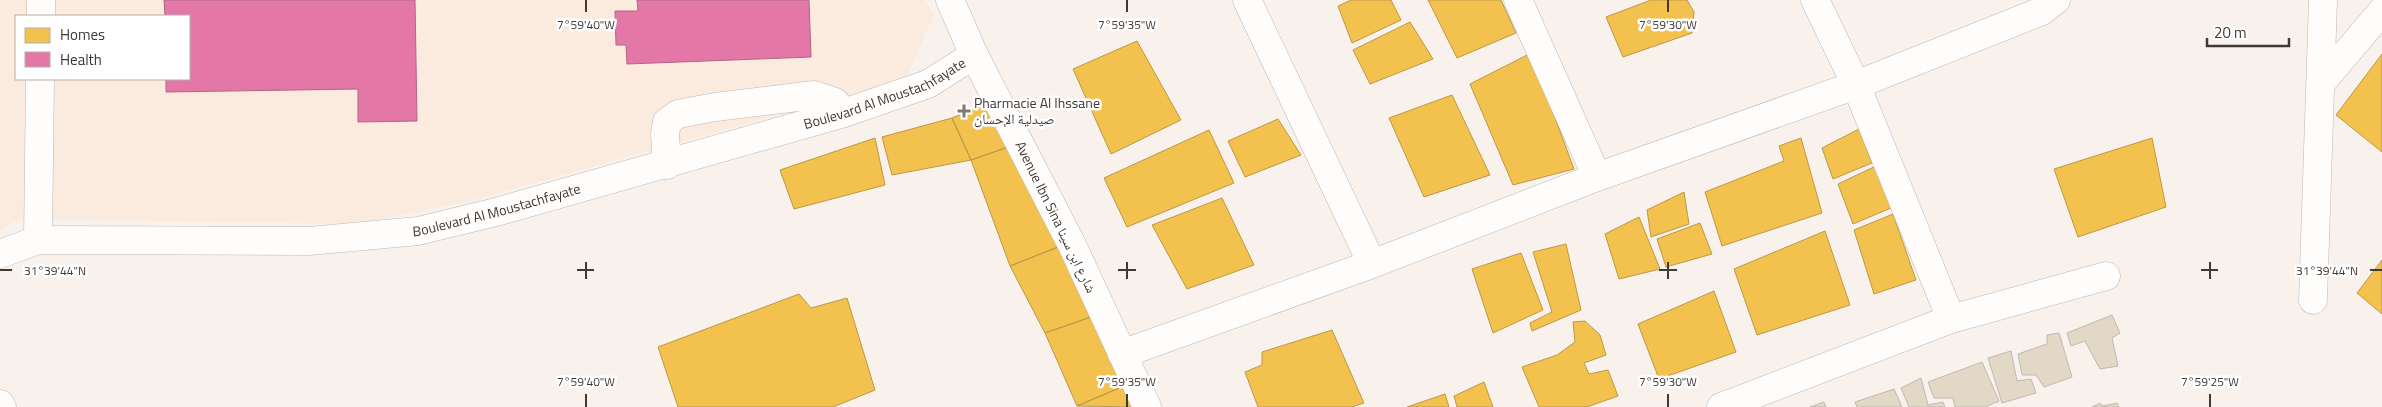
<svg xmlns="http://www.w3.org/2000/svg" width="2382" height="407" font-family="'Titillium Web','Noto Naskh Arabic',sans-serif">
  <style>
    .built { fill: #fbebdf; fill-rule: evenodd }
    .homes { fill: #f2c14e; stroke: #bd9846 }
    .health { fill: #e377a8; stroke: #b26485 }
    .building { fill: #e3d8c6; stroke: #beb9b3 }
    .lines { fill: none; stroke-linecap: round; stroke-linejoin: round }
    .minor-casing { stroke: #bdb7b3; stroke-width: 29 }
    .minor { stroke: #fefdfc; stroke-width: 28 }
    .ticks { fill: none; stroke: #403934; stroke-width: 2 }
    .poi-dot { fill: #807974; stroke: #fff; stroke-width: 2 }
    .labels { text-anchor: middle; stroke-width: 5; stroke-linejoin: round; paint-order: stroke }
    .street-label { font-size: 14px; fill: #403934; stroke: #fff }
    .poi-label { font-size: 14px; fill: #403934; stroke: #fff; text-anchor: start }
    .ticks-label { font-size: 12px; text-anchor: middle; fill: #403934; stroke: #fff; stroke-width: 5; stroke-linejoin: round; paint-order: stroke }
  </style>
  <rect width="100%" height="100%" fill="#f8f1ec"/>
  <!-- built -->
  <path class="built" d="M0,0h925l9,15 -28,64 -440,123 -110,22 -336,-5 -20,11zM16,16h173v63h-173z"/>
  <!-- homes -->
  <path class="homes" d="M1351,0h40l10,20 -49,23 -14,-37z
    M1428,0h73l15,33 -59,25z
    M1651,0h36l7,12 -2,21 -69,24 -17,-40z
    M1410,22l23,37 -63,25 -17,-34z
    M1137,41l44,79 -70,34 -38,-85z
    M1531,53l43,116 -61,16 -43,-101z
    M2382,54v98l-46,-37z
    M1452,95l38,80 -66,22 -35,-79z
    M990,102l21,44 -40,14 -19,-42z
    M952,118l19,42 -79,15 -10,-38z
    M1278,119l23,36 -56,22 -17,-36z
    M1859,129l13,34 -39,16 -11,-31z
    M1209,130l25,53 -107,44 -23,-49z
    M875,138l10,47 -91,24 -14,-39z
    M1801,138l21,75 -100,33 -17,-54 79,-31 -5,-15z
    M2152,138l14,69 -88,30 -24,-68z
    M1011,146l47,101 -48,19 -39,-106z
    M1878,165l13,43 -38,16 -15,-40z
    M1684,192l5,32 -38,13 -4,-27z
    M1222,198l32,67 -67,24 -35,-64z
    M1893,214l23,66 -42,14 -20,-64z
    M1639,217l21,52 -41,10 -14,-45z
    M1700,223l12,31 -46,13 -9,-28z
    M1825,231l25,74 -93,30 -23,-66z
    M1566,244l15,66 -49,21 -2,-8 22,-11 -19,-60z
    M1058,247l33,70 -46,16 -35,-67z
    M1521,253l22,57 -50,23 -21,-64z
    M2382,260v54l-25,-21z
    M1714,291l22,61 -77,27 -21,-55z
    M799,294l12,14 36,-10 28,92 -42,17h-155l-20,-60z
    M1091,317l33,69 -47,20 -32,-73z
    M1585,321l15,14 6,20 -22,8 5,11 19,-4 10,26 -31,11h-48l-17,-40 35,-12 18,-13 -2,-20z
    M1332,330l32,73 -12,4h-94l-13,-35 17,-7v-13z
    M1484,382l9,25h-36l-3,-11z
    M1124,386l11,21 -58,-1z
    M1445,394l4,13h-42z"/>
  <!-- health -->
  <path class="health" d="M164,0h251l2,121 -59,1v-33l-192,3v-13h23v-63h-24z
    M637,0h172l2,57 -184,7 -1,-19h-10l-1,-34h23z"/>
  <!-- building -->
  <path class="building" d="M2112,315l8,18 -8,5 6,28 -18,3 -15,-28 -14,5 -4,-13z
    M2059,333l13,44 -28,10 -8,-12h-14l-4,-21 29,-10v-9z
    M2011,351l6,30 14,-2 5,14 -34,10 -14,-45z
    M1982,362l17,39 -14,6h-30l-2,-9h-19l-6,-16z
    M1921,378l7,27 15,-3 2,5h-36l-8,-19z
    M1894,389l8,18h-45l-2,-5z
    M1824,402l2,5h-16z
    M2100,403l3,3 14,-3 2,4h-27z"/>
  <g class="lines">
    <defs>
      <g id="minor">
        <path d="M950,0l24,55 98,190 75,162"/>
        <path d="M1247,0l125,264"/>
        <path d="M1518,0l79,177"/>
        <path d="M1815,0l41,85 95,234"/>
        <path d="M41,16v-16"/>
        <path d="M2321,83l61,-72"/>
        <path d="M667,165l-2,-31 2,-12 11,-8 37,-7 99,-12 21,7 9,11"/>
        <path d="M38,240l2,-161"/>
        <path id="s1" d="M0,254l38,-14 271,1 109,-10 78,-19 348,-99 84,-29 46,-29"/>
        <path d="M2313,300l10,-300"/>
        <path d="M1122,354l250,-90 225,-87 259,-92 186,-74 14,-11"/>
        <path d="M0,404l2,3"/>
        <path d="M1721,407l230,-88 155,-43"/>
      </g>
    </defs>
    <!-- minor casing -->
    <use href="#minor" class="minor-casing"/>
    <!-- minor -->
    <use href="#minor" class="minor"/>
  </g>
  <!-- ticks -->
  <path class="ticks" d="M586,0v12M1127,0v12M1668,0v12M586,262v17M1127,262v17M1668,262v17M2210,262v17M0,270h12M577,270h17M1118,270h18M1659,270h18M2201,270h17M2370,270h12M586,394v13M1127,394v13M1668,394v13M2210,394v13"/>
  <!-- markers -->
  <path class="poi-dot" d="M961.5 103.5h5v5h5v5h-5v5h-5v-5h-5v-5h5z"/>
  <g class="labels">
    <!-- street labels -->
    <g class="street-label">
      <text dy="5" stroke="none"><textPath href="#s1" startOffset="908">Boulevard Al Moustachfayate</textPath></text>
      <text dy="5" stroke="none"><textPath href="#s1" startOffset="502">Boulevard Al Moustachfayate</textPath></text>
      <text transform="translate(1056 217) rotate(64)" y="5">Avenue Ibn Sina شارع ابن سينا</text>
    </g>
    <!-- poi labels -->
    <g class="poi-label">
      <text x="974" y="108">Pharmacie Al Ihssane<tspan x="974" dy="16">صيدلية الإحسان</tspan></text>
    </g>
  </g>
  <g class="ticks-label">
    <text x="586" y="29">7°59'40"W</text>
    <text x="1127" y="29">7°59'35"W</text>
    <text x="1668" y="29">7°59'30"W</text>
    <text x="55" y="275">31°39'44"N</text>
    <text x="2327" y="275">31°39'44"N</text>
    <text x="586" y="386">7°59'40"W</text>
    <text x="1127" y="386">7°59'35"W</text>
    <text x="1668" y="386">7°59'30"W</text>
    <text x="2210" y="386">7°59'25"W</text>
  </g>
  <!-- legend -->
  <rect x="15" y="15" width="175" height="65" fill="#ffffff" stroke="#b3b0ae"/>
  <rect x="25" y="28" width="25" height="15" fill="#f2c14e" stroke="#b3b0ae"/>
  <text x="60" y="40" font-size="15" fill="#403934">Homes</text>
  <rect x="25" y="52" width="25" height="15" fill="#e377a8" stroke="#b3b0ae"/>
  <text x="60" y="65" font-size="15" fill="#403934">Health</text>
  <!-- scale -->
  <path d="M2207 38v8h82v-8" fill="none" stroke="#403934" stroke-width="2.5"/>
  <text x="2214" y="38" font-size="15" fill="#403934" stroke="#ffffff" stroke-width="4" paint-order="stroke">20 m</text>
</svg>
